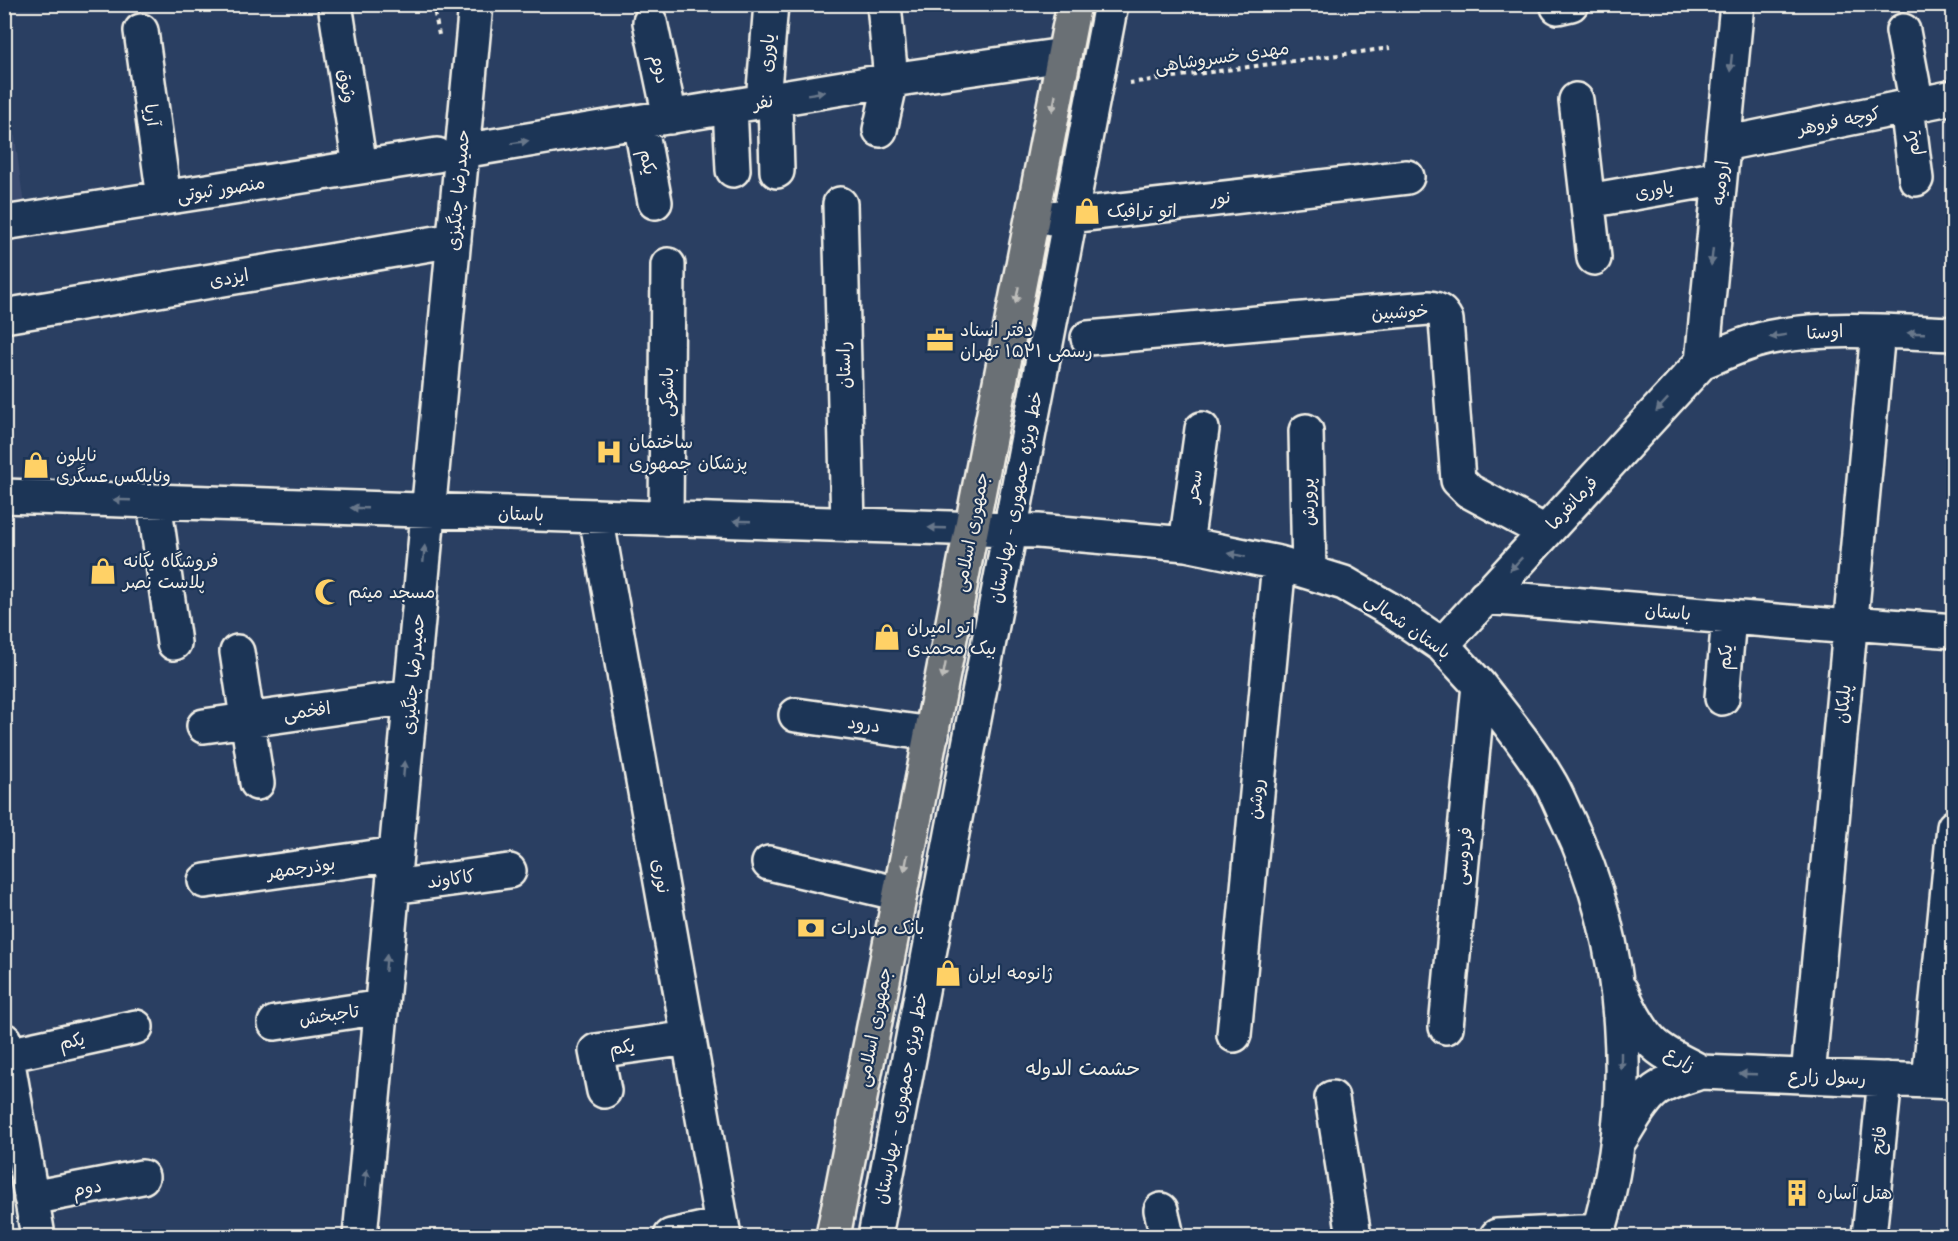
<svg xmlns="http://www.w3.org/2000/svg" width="1958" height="1241" font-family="'Comic Neue','Playpen Sans Arabic',sans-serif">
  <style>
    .built { fill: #3a4b70 }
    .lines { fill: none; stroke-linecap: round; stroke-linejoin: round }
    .minor-casing { stroke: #f4f1e8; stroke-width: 38 }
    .major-casing { stroke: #f4f1e8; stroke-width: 38 }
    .path { stroke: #f4f1e8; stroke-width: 4; stroke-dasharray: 4.5 4.5; stroke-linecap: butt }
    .minor { stroke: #1d3557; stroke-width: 33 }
    .major { stroke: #6b6f75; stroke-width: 33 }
    .oneway { fill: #68778a }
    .oneway2 { fill: #bdbdba }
    .labels { text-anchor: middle; stroke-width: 4.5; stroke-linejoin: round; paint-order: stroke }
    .street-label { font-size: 18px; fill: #f4f1e8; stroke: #1d3557 }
    .poi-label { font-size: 18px; fill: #f4f1e8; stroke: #1d3557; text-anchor: start }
    .neighbourhood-label { font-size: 20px; fill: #f4f1e8; stroke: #1d3557 }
  </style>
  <rect width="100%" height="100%" fill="#2a3f62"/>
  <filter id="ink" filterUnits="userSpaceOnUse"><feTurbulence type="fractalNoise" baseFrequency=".0167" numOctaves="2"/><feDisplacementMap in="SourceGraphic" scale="12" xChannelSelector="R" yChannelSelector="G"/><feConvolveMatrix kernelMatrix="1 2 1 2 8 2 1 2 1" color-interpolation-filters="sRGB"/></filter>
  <g filter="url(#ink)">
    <!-- built -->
    <path class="built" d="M4,54l20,152 -20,3z"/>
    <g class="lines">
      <defs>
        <path id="minor" d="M335,4l25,163
          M1558,7l13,-3
          M650,22l20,95
          M141,31l23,167
          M1903,31l14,74
          M775,99l2,72
          M1576,100l18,158
          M763,101l8,-97
          M730,107l3,63
          M1907,107l9,72
          M640,122l15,80
          M880,130l11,-50 -7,-76
          M1724,144l230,-47
          M462,151l429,-71 173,-25
          M1588,201l132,-23
          M840,204l8,321
          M1051,218l356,-41
          M4,223l433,-68
          M4,316l450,-76
          M1088,338l340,-30c10,1 14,4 18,12l12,160 11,11 76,41
          M1702,362l35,-358
          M1306,431l3,141
          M4,496l1034,35 148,13 93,19 65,20 45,26 53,36 37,40c24,31 50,62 70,96 7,11 12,25 18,37 61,127 72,283 30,418
          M154,501l20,142
          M596,516l128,720
          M666,519l2,-254
          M1186,544l16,-115
          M1485,597l366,30
          M1851,623l103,8
          M1442,645l260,-283c24,-10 49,-22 75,-26 58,-10 118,-4 177,-2
          M237,652l20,131
          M1722,698l7,-81
          M796,715l136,19
          M204,726l207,-29
          M769,863l131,31
          M205,881l191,-27
          M393,887l116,-16
          M1621,991c8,17 17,36 30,50 13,14 34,22 50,31
          M275,1023l107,-16
          M1446,1027l33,-342
          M1234,1035l45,-472
          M4,1040l34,196
          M7,1055l129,-28
          M1808,1076l70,-745
          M1929,1081l25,-254
          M604,1091l-8,-40 93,-13
          M1332,1098l22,138
          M1619,1141c11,-16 21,-39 37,-51 13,-9 30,-13 45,-18l253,10
          M31,1198l111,-21
          M1161,1210l6,26
          M360,1236l116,-1232
          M671,1236l50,-11
          M875,1236l236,-1232
          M1497,1236l102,-5
          M1869,1236l16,-157"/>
        <path id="major" d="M833,1236l241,-1232"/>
      </defs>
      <!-- minor casing -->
      <use href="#minor" class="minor-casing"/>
      <!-- major casing -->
      <use href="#major" class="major-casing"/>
      <!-- path -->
      <path class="path" d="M433,4l6,31
        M1129,83l261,-35"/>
      <!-- minor -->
      <use href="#minor" class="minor"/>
      <!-- major -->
      <use href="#major" class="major"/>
    </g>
    <!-- one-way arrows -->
    <defs><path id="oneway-solid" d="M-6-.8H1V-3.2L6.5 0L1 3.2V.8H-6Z" transform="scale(1.5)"/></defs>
    <g class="oneway">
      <use href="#oneway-solid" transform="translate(1731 63) rotate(96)"/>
      <use href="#oneway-solid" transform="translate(816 93) rotate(-9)"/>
      <use href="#oneway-solid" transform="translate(520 142) rotate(-9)"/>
      <use href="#oneway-solid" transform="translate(1712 257) rotate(96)"/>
      <use href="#oneway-solid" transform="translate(1916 333) rotate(-178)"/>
      <use href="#oneway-solid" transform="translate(1778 336) rotate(171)"/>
      <use href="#oneway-solid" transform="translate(1662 405) rotate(133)"/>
      <use href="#oneway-solid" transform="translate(122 500) rotate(-178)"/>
      <use href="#oneway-solid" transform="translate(359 508) rotate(-178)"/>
      <use href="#oneway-solid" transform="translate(742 521) rotate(-178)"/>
      <use href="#oneway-solid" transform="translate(937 528) rotate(-178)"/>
      <use href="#oneway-solid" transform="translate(424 554) rotate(-85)"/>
      <use href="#oneway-solid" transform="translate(1237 555) rotate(-168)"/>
      <use href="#oneway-solid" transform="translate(1516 564) rotate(133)"/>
      <use href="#oneway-solid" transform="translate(404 769) rotate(-85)"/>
      <use href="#oneway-solid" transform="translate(386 963) rotate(-85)"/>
      <use href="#oneway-solid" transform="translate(1621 1061) rotate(90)"/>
      <use href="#oneway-solid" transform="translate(1748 1074) rotate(-178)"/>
      <use href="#oneway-solid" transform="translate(366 1178) rotate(-85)"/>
    </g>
    <g class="oneway2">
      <use href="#oneway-solid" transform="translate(1054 103) rotate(101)"/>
      <use href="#oneway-solid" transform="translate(1017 295) rotate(101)"/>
      <use href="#oneway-solid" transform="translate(944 671) rotate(101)"/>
      <use href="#oneway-solid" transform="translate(906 863) rotate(101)"/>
    </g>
  </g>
  <!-- icons -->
  <defs>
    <symbol id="shop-bare" viewBox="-9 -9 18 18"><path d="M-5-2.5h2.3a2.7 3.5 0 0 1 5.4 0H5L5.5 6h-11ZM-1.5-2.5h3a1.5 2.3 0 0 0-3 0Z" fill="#ffd166" stroke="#1d3557" stroke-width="2.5" paint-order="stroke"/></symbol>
    <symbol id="office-bare" viewBox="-9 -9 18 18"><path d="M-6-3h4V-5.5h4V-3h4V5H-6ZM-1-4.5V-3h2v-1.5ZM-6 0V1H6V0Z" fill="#ffd166" stroke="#1d3557" stroke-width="2.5" paint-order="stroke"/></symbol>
    <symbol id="hospital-bare" viewBox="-9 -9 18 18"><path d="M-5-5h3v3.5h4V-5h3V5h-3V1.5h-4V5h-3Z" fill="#ffd166" stroke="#1d3557" stroke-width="2.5" paint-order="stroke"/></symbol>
    <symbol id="mosque-bare" viewBox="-9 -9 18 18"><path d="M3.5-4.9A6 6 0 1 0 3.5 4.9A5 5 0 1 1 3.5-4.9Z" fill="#ffd166" stroke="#1d3557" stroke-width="2.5" paint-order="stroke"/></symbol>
    <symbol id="bank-bare" viewBox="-9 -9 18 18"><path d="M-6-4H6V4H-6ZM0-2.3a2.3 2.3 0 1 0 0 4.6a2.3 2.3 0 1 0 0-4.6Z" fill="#ffd166" stroke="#1d3557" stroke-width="2.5" paint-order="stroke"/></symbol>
    <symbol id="building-bare" viewBox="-9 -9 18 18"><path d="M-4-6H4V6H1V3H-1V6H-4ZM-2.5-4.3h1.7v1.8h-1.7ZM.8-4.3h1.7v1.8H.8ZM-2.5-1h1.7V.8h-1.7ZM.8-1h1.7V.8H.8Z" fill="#ffd166" stroke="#1d3557" stroke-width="2.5" paint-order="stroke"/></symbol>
  </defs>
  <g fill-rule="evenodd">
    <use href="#shop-bare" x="1068" y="192" width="38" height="38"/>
    <use href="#office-bare" x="921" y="321" width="38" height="38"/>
    <use href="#hospital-bare" x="590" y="433" width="38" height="38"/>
    <use href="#shop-bare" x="17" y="446" width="38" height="38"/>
    <use href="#shop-bare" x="84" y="552" width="38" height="38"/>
    <use href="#mosque-bare" x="309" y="573" width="38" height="38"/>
    <use href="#shop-bare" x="868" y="618" width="38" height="38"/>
    <use href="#bank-bare" x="792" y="909" width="38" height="38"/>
    <use href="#shop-bare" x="929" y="954" width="38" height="38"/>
    <use href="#building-bare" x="1778" y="1174" width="38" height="38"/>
  </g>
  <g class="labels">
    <!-- street labels -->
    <g class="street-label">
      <text transform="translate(767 53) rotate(-86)" y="6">یاوری</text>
      <text transform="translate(1222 57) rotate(-8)" y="6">مهدی خسروشاهی</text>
      <text transform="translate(660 69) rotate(78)" y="6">دوم</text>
      <text transform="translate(347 86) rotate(81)" y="6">وثوق</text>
      <text transform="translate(763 102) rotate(-10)" y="6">نفر</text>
      <text transform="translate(152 115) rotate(82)" y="6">آریا</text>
      <text transform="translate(1839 121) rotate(-11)" y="6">کوچه فروهر</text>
      <text transform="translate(1912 143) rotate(-97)" y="6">یکم</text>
      <text transform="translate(648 162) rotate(79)" y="6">یکم</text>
      <text transform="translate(1720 183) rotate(-84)" y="6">ارومیه</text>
      <text transform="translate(221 189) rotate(-9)" y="6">منصور ثبوتی</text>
      <text transform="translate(458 190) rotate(-85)" y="6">حمیدرضا چنگیزی</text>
      <text transform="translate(1654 190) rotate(-10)" y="6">یاوری</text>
      <text transform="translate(1220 198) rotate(-7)" y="6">نور</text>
      <text transform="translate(229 278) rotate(-10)" y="6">ایزدی</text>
      <text transform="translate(1400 312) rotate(-3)" y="6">خوشبین</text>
      <text transform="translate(1825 332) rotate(-3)" y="6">اوستا</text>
      <text transform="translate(844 365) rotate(-91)" y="6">راستان</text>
      <text transform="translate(667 392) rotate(-90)" y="6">باشوکی</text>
      <text transform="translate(1194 486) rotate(-82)" y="6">سحر</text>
      <text transform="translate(1016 497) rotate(-79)" y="6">خط ویژه جمهوری - بهارستان</text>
      <text transform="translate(1308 502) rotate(-91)" y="6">پرورش</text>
      <text transform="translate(1572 503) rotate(-47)" y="6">فرمانفرما</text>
      <text transform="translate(521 514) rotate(2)" y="6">باستان</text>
      <text transform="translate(971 532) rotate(-79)" y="6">جمهوری اسلامی</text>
      <text transform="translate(1668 612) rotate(5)" y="6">باستان</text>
      <text transform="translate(1408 626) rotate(35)" y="6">باستان شمالی</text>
      <text transform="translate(1725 657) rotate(-85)" y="6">یکم</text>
      <text transform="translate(413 674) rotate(-85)" y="6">حمیدرضا چنگیزی</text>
      <text transform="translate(1843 704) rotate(-85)" y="6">پلیکان</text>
      <text transform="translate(307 711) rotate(-8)" y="6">افخمی</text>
      <text transform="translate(864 724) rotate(8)" y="6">درود</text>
      <text transform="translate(1256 799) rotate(-85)" y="6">روشن</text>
      <text transform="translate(1463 856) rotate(-84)" y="6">فردوسی</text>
      <text transform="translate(301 868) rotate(-8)" y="6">بوذرجمهر</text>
      <text transform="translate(661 876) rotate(80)" y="6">نوری</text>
      <text transform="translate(451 879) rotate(-8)" y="6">کاکاوند</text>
      <text transform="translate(329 1015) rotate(-8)" y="6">تاجبخش</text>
      <text transform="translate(874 1027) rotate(-79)" y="6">جمهوری اسلامی</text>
      <text transform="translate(72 1041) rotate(-12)" y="6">یکم</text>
      <text transform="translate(622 1047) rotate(-8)" y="6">یکم</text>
      <text transform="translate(1680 1059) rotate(31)" y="6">زارع</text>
      <text transform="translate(1827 1077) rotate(2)" y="6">رسول زارع</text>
      <text transform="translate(901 1098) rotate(-79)" y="6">خط ویژه جمهوری - بهارستان</text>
      <text transform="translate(1879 1140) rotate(-84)" y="6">فاتح</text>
      <text transform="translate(87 1188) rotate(-11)" y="6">دوم</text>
    </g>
    <!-- poi labels -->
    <g class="poi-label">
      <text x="1107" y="217">اتو ترافیک</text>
      <text x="960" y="336">دفتر اسناد<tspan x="960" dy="21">رسمی ۱۵۲۱ تهران</tspan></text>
      <text x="629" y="448">ساختمان<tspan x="629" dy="21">پزشکان جمهوری</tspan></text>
      <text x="56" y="461">نایلون<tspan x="56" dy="21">ونایلکس عسگری</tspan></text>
      <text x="123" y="567">فروشگاه یگانه<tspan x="123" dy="21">پلاست نصر</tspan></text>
      <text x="348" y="598">مسجد میثم</text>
      <text x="907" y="633">اتو امیران<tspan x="907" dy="21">بیک محمدی</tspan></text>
      <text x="831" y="934">بانک صادرات</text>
      <text x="968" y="979">ژانومه ایران</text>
      <text x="1817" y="1199">هتل آساره</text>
    </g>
    <!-- neighbourhood labels -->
    <g class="neighbourhood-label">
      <text x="1083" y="1075">حشمت الدوله</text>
    </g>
  </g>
  <!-- margin -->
  <rect width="1958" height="1241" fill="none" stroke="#1d3557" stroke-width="24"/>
  <rect x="12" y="12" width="1934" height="1217" fill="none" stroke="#f4f1e8" stroke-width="2" filter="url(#ink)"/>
</svg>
